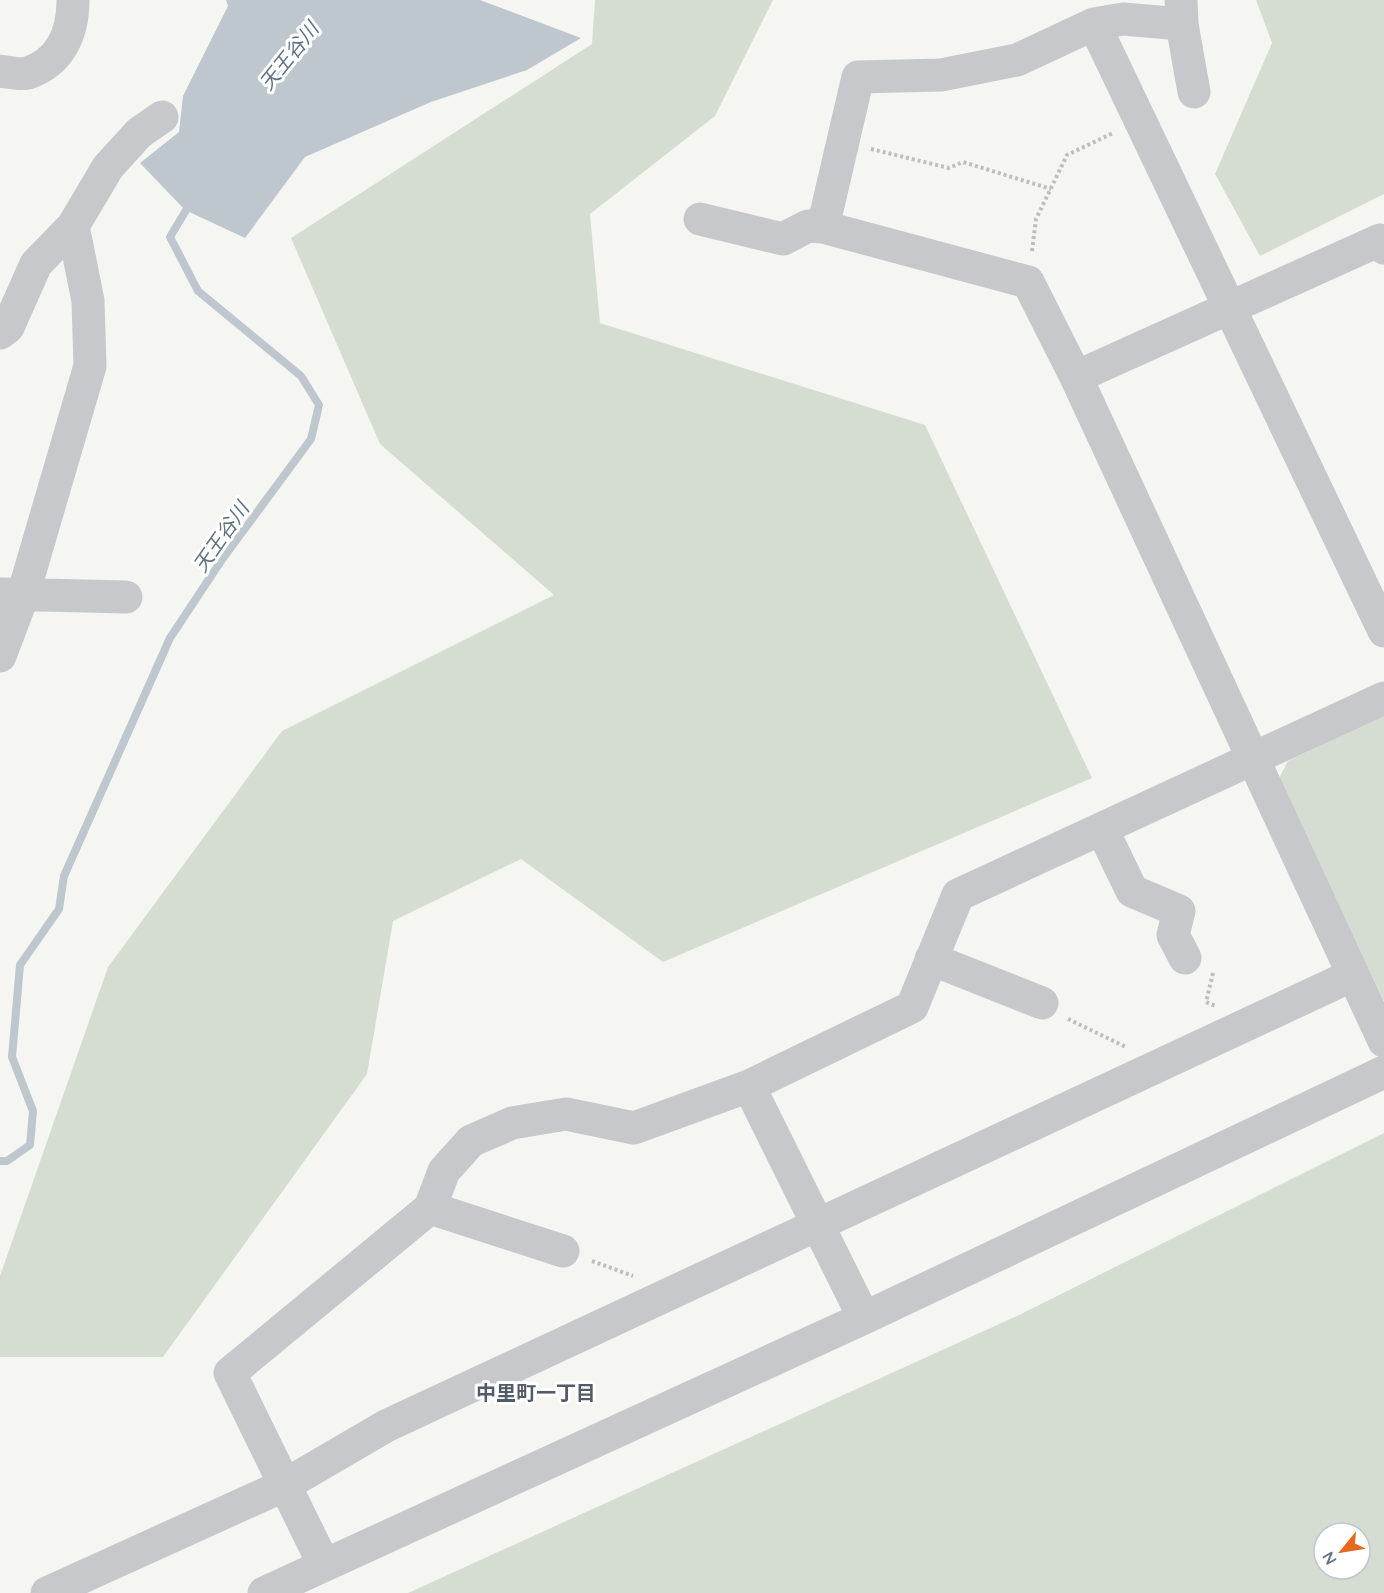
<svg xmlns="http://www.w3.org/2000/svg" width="1384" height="1593" font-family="Quicksand,'Noto Sans JP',sans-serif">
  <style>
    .green { fill: #d5ddd3; fill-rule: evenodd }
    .water { fill: #bec7cd }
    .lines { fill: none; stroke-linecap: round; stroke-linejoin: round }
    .stream { stroke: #bec7cd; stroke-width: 8 }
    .path { stroke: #bdbec1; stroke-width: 4; stroke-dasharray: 3 3; stroke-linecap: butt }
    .minor { stroke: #c6c8cc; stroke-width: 33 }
    .labels { text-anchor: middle; stroke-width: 6; stroke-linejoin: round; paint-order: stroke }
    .water-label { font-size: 20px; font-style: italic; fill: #5f7380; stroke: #fff }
    .neighbourhood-label { font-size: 20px; font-weight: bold; fill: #525c69; stroke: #fff }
  </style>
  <rect width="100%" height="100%" fill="#f5f6f2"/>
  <!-- green -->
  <path class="green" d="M595,0h178l-58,116 -125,98 10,109 325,102 167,353 -429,184 -142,-103 -128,62 -26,153 -204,283h-163v-81l108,-309 174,-236 272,-136 -174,-151 -89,-206 301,-194z
    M1256,0h128v194l-124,62 -45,-82 57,-131z
    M1384,715v286l-105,-223 9,-17z
    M1384,1133v460h-976l611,-278zM1324,1533h36v36h-36z"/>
  <!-- water -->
  <path class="water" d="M226,0h254l101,38 -54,32 -96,32 -126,55 -60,81 -60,-28 -45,-47 39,-31 4,-36 45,-90z"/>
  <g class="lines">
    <!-- stream -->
    <path class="stream" d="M0,1161h7l23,-16 3,-34 -21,-54 8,-92 39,-56 5,-33 106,-238 51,-77 90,-122 8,-34 -18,-29 -103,-85 -28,-54 21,-35"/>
    <!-- path -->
    <path class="path" d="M871,149l78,19 14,-6 88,27
      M1032,251l4,-32 31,-64 46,-22
      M1213,973l-7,29 10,4
      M1068,1019l58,28
      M592,1261l41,15"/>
    <!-- minor -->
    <path class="minor" d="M1181,0l1,24 12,68
      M1094,24l29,-5 59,5
      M0,71c8,1 20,4 28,2 33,-11 45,-41 45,-73
      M700,219l83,20 25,-13 15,1
      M0,333l8,-6 28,-63 37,-38 35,-59 31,-34 23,-16
      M1076,377l304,-137 4,8
      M2,594l124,3
      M1384,631l-290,-607 -77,36 -76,15 -83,2 -35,150 205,55 48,95 308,664
      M0,656l23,-61 67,-229 -2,-65 -15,-75
      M1102,829l30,62 47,20 -6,24 12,23
      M931,959l111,44
      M749,1086l115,232
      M430,1208l133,43
      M324,1565l-94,-192 200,-165 14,-37 27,-30 41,-18 54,-9 68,14 115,-42 163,-79 46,-112 426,-197
      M47,1593l238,-108 101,-59 967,-451
      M264,1593l600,-275 520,-246"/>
  </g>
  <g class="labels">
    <!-- water labels -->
    <g class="water-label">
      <text transform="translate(289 56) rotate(-51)" y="7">天王谷川</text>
      <text transform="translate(221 537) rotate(-55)" y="7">天王谷川</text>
    </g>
    <!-- neighbourhood labels -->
    <g class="neighbourhood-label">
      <text x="536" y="1400">中里町一丁目</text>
    </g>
  </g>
  <!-- north arrow -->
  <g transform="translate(1342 1551) rotate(240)"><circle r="28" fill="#ffffff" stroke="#c1c6ce" stroke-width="1.5"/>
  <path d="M0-4.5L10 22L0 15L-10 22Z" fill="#e76920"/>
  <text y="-9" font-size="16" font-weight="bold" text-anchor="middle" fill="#647184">N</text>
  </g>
</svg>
